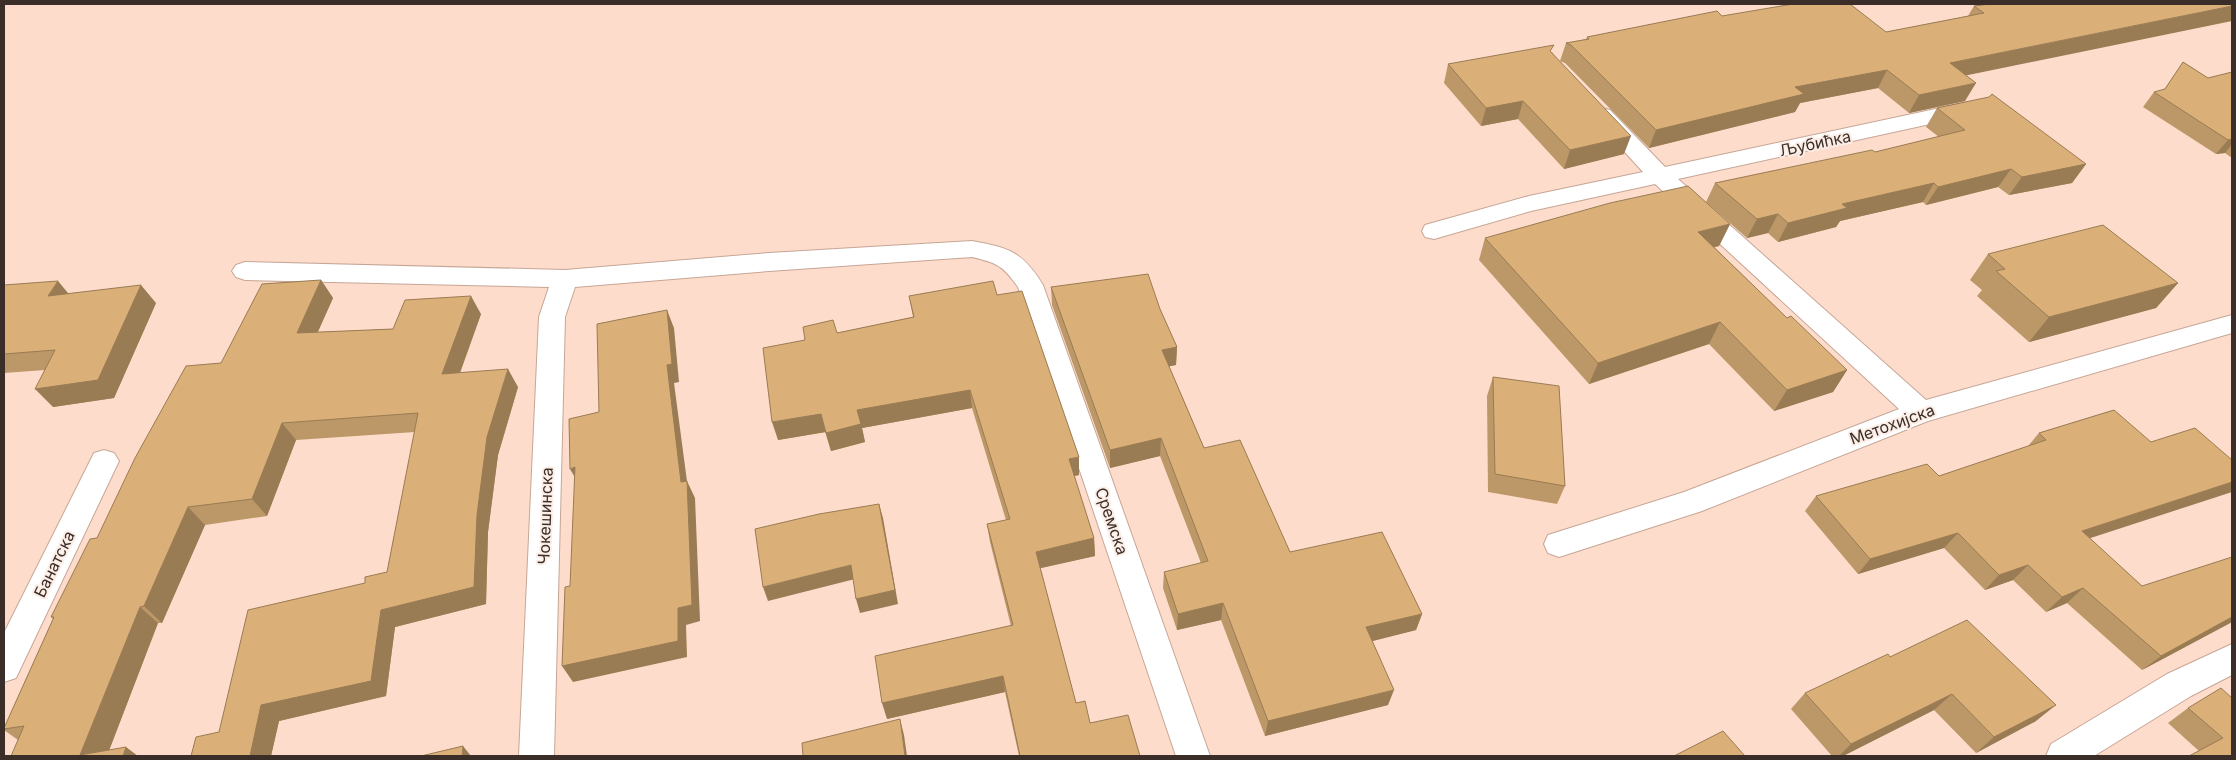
<svg xmlns="http://www.w3.org/2000/svg" width="2236" height="760" font-family="Inter,sans-serif">
  <style>
    .lines { fill: none; stroke-linecap: round; stroke-linejoin: round }
    .street-casing { stroke: #c6a696; stroke-width: 2 }
    .street { fill: #fff; fill-rule: evenodd }
    .wall { fill: #bc9767 }
    .shaded-wall { fill: #997b54 }
    .building { fill: #dbb078; stroke: #997b54 }
    .labels { text-anchor: middle; stroke-width: 4; stroke-linejoin: round; paint-order: stroke }
    .street-label { font-size: 16px; fill: #3b2e28; stroke: #fceee7 }
  </style>
  <rect width="100%" height="100%" fill="#fedccb"/>
  <g class="lines">
    <defs>
      <path id="street" d="M1968,102l8,2 3,5 -3,5 -298,65 248,221 306,-85v18l-304,88 -226,90 -143,46 -11,-4 -4,-9 4,-9 136,-43 215,-83 -244,-225 -124,27 -97,28 -9,-2 -3,-6 3,-6 104,-29 114,-24 -52,-57 3,-5 8,-2 8,2 55,57z
        M972,241c37,7 50,10 71,44l167,471h-34l-158,-469c-15,-21 -20,-24 -46,-30l-203,14 -194,16 -10,30 -11,439h-35l20,-439 10,-30 -304,-7 -9,-3 -4,-6 4,-6 9,-3 320,8 204,-17z
        M104,450l10,3 5,8 -103,217 -12,4v-49l90,-180z
        M2232,644v31l-41,21 -97,60h-48l5,-12 116,-70z"/>
    </defs>
    <!-- street casing -->
    <use href="#street" class="street-casing"/>
    <!-- street -->
    <use href="#street" class="street"/>
  </g>
  <!-- wall -->
  <path class="wall" d="M1990,4l-24,71 -1,26 -56,12 -31,-25 -78,15 -5,9 -146,36 -84,-85 -5,-2 6,-18 20,-4 1,-2 135,-21 164,16 82,-16 6,-10z
    M1552,52l72,102 -60,15 -46,-50 -37,7 -37,-43 4,-19z
    M2183,62l25,16 24,-6v86l-7,-5 -9,1 -73,-47 11,-15 10,-2z
    M1937,108l149,56 -14,19 -63,12 -11,-8 -72,18 -3,-3 -83,19 -4,6 -58,15 -10,-9 -21,5 -41,-36 9,-19 160,-31 64,-15 -13,-10z
    M1730,224l-11,22 -5,1 73,71 60,52 -14,22 -59,19 -65,-67 -120,40 -110,-124 6,-22z
    M1988,254l190,29 -22,25 -127,34 -52,-46 5,-6 -12,-10z
    M321,280l12,18 -15,34 75,-3 88,-15 -21,59 58,14 -20,68 -10,77 -2,72 -91,23 -9,69 -107,25 -8,35h-80l28,-24 146,-149 22,-11 28,-140 -119,8 -29,76 -62,9 -43,98h-4l-49,127 29,6 -120,-16 -14,-10v-2l49,-109 -2,-2 46,-79z
    M4,285l65,9 87,9 -42,95 -61,9 -8,-37 -41,3z
    M1051,287l109,22 17,38 -1,18 -7,1 35,82 86,104 132,62 -6,16 -44,11 16,64 -123,31 -44,-116 -44,10 -14,-42 1,-16 37,-9 -41,-107 -50,12 -58,-163z
    M997,295l82,180 -5,1 20,62 1,18 -55,12 36,135 14,20 50,33h-121l-14,-64 -118,27 124,-93 -21,-84 -3,-18 19,-4 -34,-112 -110,20 3,14 -34,9 -6,-19 -47,8 59,-107 76,-16 -4,-21z
    M1493,377l72,109 -8,18 -69,-12 -1,-96z
    M2114,410l-24,129 52,47 90,36 -90,48 -75,-67 -21,9 -33,-32 -28,10 -41,-42 -86,26 -53,-63 11,-15 123,-20 89,-30 11,-13z
    M1890,657l146,64 -60,32 -42,-43 -91,46h-11l-41,-47 14,-16z
    M2232,698v58l-33,-5 -31,-28 20,-15z"/>
  <!-- shaded-wall -->
  <path class="shaded-wall" d="M2232,6v15l-293,60 11,-18z
    M1887,70l-9,18 -78,15 -5,9 -146,36 7,-18 139,-43z
    M1976,83l-11,18 -56,12 10,-18z
    M1523,101l-5,18 -37,7 5,-18z
    M1631,136l-7,18 -60,15 6,-19z
    M2232,139v5l-7,9 -9,1 12,-14z
    M2086,164l-14,19 -63,12 13,-18z
    M2011,169l-13,18 -72,18 12,-18z
    M1934,183l-11,19 -83,19 -4,6 -58,15 10,-19 54,-19z
    M1778,214l-10,19 -21,5 10,-19z
    M1730,224l-11,22 -31,8 10,-22z
    M321,280l12,18 -24,53 -12,-18z
    M58,281l15,18 -25,-3z
    M2178,283l-22,25 -127,34 20,-25z
    M141,285l15,18 -42,95 -61,9 -18,-18z
    M471,296l10,18 -28,78 -11,-18z
    M667,310l7,18 5,54 -5,1 14,106 -1,-8 8,17 5,123 -14,4 1,32 -114,25 -11,-16 116,-58 -11,-243z
    M1720,322l-11,22 -120,40 9,-21z
    M1177,347l-1,18 -15,3 1,-18z
    M508,369l10,18 -20,68 -10,77 -2,72 -91,23 -9,69 -107,25 -8,35h-21l11,-51 120,-95 96,-95 10,-78z
    M1847,370l-14,22 -59,19 13,-21z
    M970,390l2,18 -110,20 3,14 -34,9 -5,-18 31,-23z
    M821,414l5,18 -48,8 -6,-18z
    M282,423l14,17 -29,76 -15,-17z
    M1161,438l-1,18 -50,12v-18z
    M1079,457v18l-9,2 -1,-18z
    M575,467l5,19 -10,-17z
    M2232,482v10l-166,54 16,-15z
    M879,504l4,14 15,86 -38,9 -4,-14z
    M188,507l17,18 -43,98 -18,-17z
    M1958,533l-14,15 -86,26 12,-15z
    M1094,538l1,18 -58,13 -1,-17z
    M851,565l4,14 -87,22 -5,-14z
    M2028,565l-15,15 -28,10 14,-15z
    M2083,588l-16,15 -21,9 16,-15z
    M1223,603l-2,17 -44,10 1,-16z
    M140,607l18,16 -51,133 -27,-1z
    M1422,614l-6,16 -55,14 5,-17z
    M2232,617v5l-90,48 19,-14z
    M1003,676l2,16 -118,27 -5,-16z
    M1394,690l-6,15 -123,31 3,-15z
    M1952,694l-18,16 -91,46h-4l12,-12z
    M2056,705l-20,16 -60,32 18,-16z
    M900,719l4,16 3,21h-2z
    M463,746l8,10h-9z
    M126,747l12,9h-15z"/>
  <!-- building -->
  <path class="building" d="M1793,4h57l36,28 98,-19 -10,-7 16,-2h242v2l-282,57 26,20 -57,12 -32,-25 -92,17 9,7 -148,36 -85,-85 -5,-2 23,-4 -2,-2 130,-26 5,5z
    M1554,45l-4,6 81,85 -61,14 -47,-49 -37,7 -38,-44z
    M2183,62l25,16 24,-6v67l-4,1 -74,-48 11,-3z
    M1992,94l94,70 -64,13 -11,-8 -73,18 -4,-4 -92,21 5,4 -59,15 -10,-9 -21,5 -42,-36 157,-33 3,2 90,-22 -28,-22 52,-11z
    M1688,186l42,38 -32,8 89,86 4,-2 56,54 -60,20 -67,-68 -122,41 -113,-125 125,-35z
    M2103,225l75,58 -129,34 -53,-46 9,-2 -17,-15z
    M1148,274l12,35 17,38 -15,3 42,98 36,-8 50,112 92,-20 40,82 -56,13 28,63 -126,31 -45,-118 -45,11 -14,-42 44,-11 -47,-123 -51,12 -59,-163z
    M321,280l-24,53 96,-4 12,-29 66,-4 -29,78 66,-5 -21,68 -10,78 -3,72 -93,23 -10,71 -110,24 -11,51h-59l5,-19 23,-5 29,-122 117,-27v-6l22,-5 31,-159 -136,10 -30,76 -64,8 -44,99 -4,1 -60,148 46,-8 -3,9h-112l13,-30 -20,3v-1l50,-111h-3l39,-78 7,-1 38,-80 51,-92 35,-3 41,-79z
    M58,281l-10,15 93,-11 -43,95 -63,9 20,-39 -51,4v-69z
    M993,281l4,14 25,-4 57,166 -10,2 25,79 -58,14 40,151 9,-2 5,22 38,-8 12,41h-120l-17,-80 -121,27 -7,-47 138,-31 -26,-101 23,-5 -40,-129 -113,20 4,14 -35,9 -5,-19 -49,8 -9,-74 42,-8 -2,-13 30,-7 4,13 77,-16 -5,-21z
    M667,310l5,54 -5,1 14,117 6,-1 5,124 -14,3v33l-116,25 3,-79 5,-1 5,-119 -5,2 -1,-50 30,-7 -2,-88z
    M1493,377l66,9 6,100 -70,-12z
    M2114,410l37,32 44,-14 37,32v22l-150,49 60,55 90,-29v60l-71,39 -78,-68 -21,9 -34,-32 -29,10 -41,-42 -88,26 -54,-63 111,-32 12,12 107,-36 -7,-7z
    M879,504l16,86 -39,9 -5,-34 -88,22 -8,-58 64,-15z
    M1967,620l89,85 -62,32 -42,-43 -101,50 -46,-51 83,-39 2,3z
    M2221,688l11,10v58h-43l34,-18 -35,-30z
    M900,719l5,37h-102l-1,-13z
    M1723,731l22,25h-71z
    M463,746l-1,10h-41z"/>
  <g class="labels">
    <!-- street labels -->
    <g class="street-label">
      <text transform="translate(1815 143) rotate(-12)" y="6">Љубићка</text>
      <text transform="translate(1892 424) rotate(-20)" y="6">Метохијска</text>
      <text transform="translate(545 516) rotate(-88)" y="6">Чокешинска</text>
      <text transform="translate(1112 521) rotate(71)" y="6">Сремска</text>
      <text transform="translate(54 564) rotate(-64)" y="6">Банатска</text>
    </g>
  </g>
  <!-- border -->
  <rect width="2236" height="760" fill="none" stroke="#3b2e28" stroke-width="10"/>
</svg>
